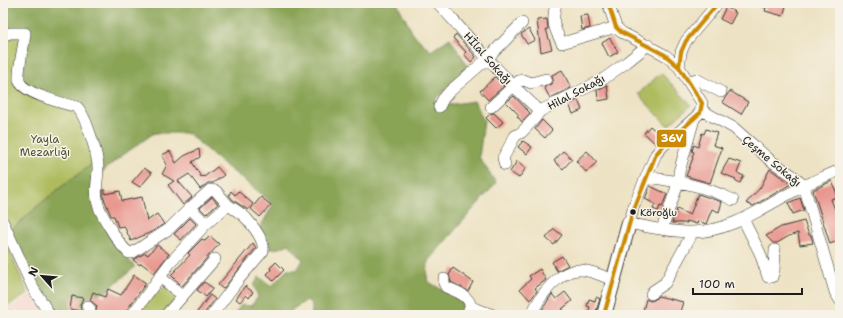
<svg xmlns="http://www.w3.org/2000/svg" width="843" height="318" font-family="'Shantell Sans',sans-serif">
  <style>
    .built { fill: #f7d0ca }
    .green { fill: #aebc5f; stroke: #656c3e }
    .forest { fill: #8aa456; stroke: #536039 }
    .building { fill: #e8968e }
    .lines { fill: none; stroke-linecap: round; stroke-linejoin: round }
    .minor-casing { stroke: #3b3a35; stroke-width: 12 }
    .major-casing { stroke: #3b3a35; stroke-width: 16 }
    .minor { stroke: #fff; stroke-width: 11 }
    .major { stroke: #fff; stroke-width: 14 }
    .bus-1-casing { stroke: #f7f3e8; stroke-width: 7 }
    .bus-1 { stroke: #cb8a06; stroke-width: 4 }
    .bus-dot { fill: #1c1c1c; stroke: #f7f3e8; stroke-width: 1.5 }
    .labels { text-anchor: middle; stroke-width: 3; stroke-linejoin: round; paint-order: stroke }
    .bus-label { font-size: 10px; fill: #1c1c1c; stroke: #f7f3e8; text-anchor: start }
    .street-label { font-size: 11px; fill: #1c1c1c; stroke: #f7f3e8 }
    .park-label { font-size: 11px; fill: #4f5433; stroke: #f7f3e8 }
    .line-badge { stroke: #f7f3e8; stroke-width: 1.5 }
    .badge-label { font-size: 11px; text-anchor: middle; font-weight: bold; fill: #fff }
  </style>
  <rect width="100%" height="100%" fill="#f7f3e8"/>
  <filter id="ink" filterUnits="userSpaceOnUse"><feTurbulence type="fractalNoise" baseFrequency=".025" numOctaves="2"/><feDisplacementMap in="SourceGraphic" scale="8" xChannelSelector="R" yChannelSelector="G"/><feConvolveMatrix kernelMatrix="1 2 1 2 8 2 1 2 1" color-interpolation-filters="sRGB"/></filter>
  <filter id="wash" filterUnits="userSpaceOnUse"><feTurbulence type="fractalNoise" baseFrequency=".012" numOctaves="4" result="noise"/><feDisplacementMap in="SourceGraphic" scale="16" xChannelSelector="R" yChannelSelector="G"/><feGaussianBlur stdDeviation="0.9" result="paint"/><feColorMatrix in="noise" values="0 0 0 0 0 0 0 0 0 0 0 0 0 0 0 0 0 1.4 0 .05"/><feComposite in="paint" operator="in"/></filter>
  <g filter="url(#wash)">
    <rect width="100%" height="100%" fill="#ede2c3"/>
    <!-- built -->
    <path class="built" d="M32,294l15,21h-44v-2z"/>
    <!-- green -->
    <path class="green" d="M11,37h12l57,76 15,49c-19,14 -37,27 -55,42 -11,9 -19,19 -31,27l-6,-13v-177z
      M661,73l30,32 -23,21 -30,-32z
      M3,235l25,59 -25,14z
      M166,286l11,11 -14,18h-26l18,-24h5z"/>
    <!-- forest -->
    <path class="forest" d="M3,3h394l16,31 18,17 19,-13 18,28 -33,34 5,6 34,-5 10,20 -5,36 17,26 -68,78 -1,20 44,26 -3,8h-156v-10l-5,-5 -14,9 -5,6h-54l7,-10 10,1 7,-9 -4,-12 5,-8 13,9 15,-16h10l6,-10 -14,-16 -9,4 -11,1 -10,-20 14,-24 -10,-10 -46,-36 -29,-26h-34l-38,27 -23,20 29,72 13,15 -29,24 -20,7 -9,17h-20l-19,-27 -29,-57c12,-8 20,-18 31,-27 18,-15 36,-28 55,-42l-15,-49 -63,-30 6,-46h-12l-8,4z"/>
    <g id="blocks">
      <!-- building -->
      <path class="building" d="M754,3h33l-4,13 -18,-5 1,-3 -12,-4z
        M726,7l10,6 -6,11 -10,-5z
        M588,15l2,13 -8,2 -2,-14z
        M547,19l1,10h-2l6,20 -11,3 -4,-32z
        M529,29l6,11 -8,4 -6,-10z
        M456,34l20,23 -5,5 -7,-8 2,-2 -13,-14z
        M610,38l8,14 -9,5 -7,-14z
        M562,70l9,18 -21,10 -6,-11 7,-3 2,-4 -1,-5z
        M495,77l9,9 -16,14 -8,-9z
        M607,85l2,14 -11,2 -1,-11z
        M730,91l18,11 -7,12 -19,-12z
        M514,96l16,17 -8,9 -5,-6 2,-1 -13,-13z
        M578,100l4,10 -9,4 -4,-10z
        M494,113l9,9 -7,6 -10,-10 4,-4z
        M542,120l10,10 -7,8 -10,-9z
        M650,126l11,10 -6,7 -11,-10z
        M706,129l11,4 -4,12 9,3 -12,35 -24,-7 7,-18 -1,-1 2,-5 -2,-1 2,-6 4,2 4,-14 2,1z
        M523,141l9,6 -5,7 -9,-7z
        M199,149l1,8 -8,5 9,15 2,-1 1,1 13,-10 7,8 -11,8h-5l-8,6 -11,-15 -11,7 14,16 -9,8 -15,-20 6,-4 -12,-7 5,-9 -5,-10 8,-4 6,12 8,-7z
        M563,151l9,8 -9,10 -9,-8z
        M587,151l10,11 -11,10 -10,-11z
        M729,159l12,4 -4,10 7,3 -4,7 -5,-3 1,-1 -15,-6z
        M517,161l9,7 -7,10 -9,-6z
        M144,168l8,5 -12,14 -8,-5z
        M770,169l21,15 -38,22 -7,-3 14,-15z
        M832,181l6,16 -7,2 9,24v17l-10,4 -17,-54z
        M650,186l17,8 -5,13 -2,-1 -2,5 -5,-2 2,-5 -10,-5z
        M103,190h2v4l15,-3 2,10 20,-4 5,24 10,-7 7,10 -13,8 -20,9 -7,-15 -6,1 -4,-11h-3l-8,-20z
        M231,191l4,4 3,-4 15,13 -5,6 -15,-10 -4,-5z
        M698,194l24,8 -3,10 -7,-3 -6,15 -8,-3 -1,3 -10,-3v2h-15l5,-14 13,6z
        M212,197l6,7 -12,10 -6,-6z
        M261,197l10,8 -11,12 -9,-8z
        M800,198l4,12 -11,4 -5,-11z
        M190,218l6,6 -15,16 -7,-6z
        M804,221l5,14h2l2,8 -13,2 -2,-12 -9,3 -12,7h-4l-7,-7 15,-9z
        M554,229l8,6 -8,10 -8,-7z
        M210,236l9,8 -37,42 -11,-11 19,-20 -2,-2 14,-14 3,2z
        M253,243l3,5 -33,41 -5,-4z
        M157,245l12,9 -15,19 -13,-10 -1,2 -7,-5 12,-7 3,2z
        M562,256l6,9 -11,6 -5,-9z
        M276,262l8,8 -11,11 -6,-7 4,-4 -1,-2z
        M453,268l20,14 -5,9 -17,-9 -2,-7z
        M540,269l6,11 -11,8 2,3 -7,9 -10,-11 11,-10 -2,-3z
        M134,275l12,8 -20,28 -1,4h-30l2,-9 -7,-6 3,-8 12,5 3,-8 13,6z
        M204,282l9,6 -7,9 -9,-7z
        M245,286l8,6 -4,6 -3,-3 -6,7 -4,-3z
        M565,292l7,9 -10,8 7,6h-25l2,-3 -4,-2 10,-16 4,5z
        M210,295l5,4 -9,12 -1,4h-10z
        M72,296l11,2 -3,7 1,6 -11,-2z
        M658,296l25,6 -4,13h-37l4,-16 4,2 4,-1z
        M596,297l4,2 -5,16h-8l3,-8 -3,-1 2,-7 6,2z"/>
    </g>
  </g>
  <g filter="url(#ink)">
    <use href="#blocks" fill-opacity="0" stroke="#3b3a35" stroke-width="1"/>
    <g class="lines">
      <defs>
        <path id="minor" d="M438,3c33,37 65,75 102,108
          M556,3c-4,18 -3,24 6,40l54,-16
          M608,3l8,24 5,5 44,23 14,12 23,36 -2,10 -37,33 -7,8 -21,49 -6,20c21,5 42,9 63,9 42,0 76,-29 112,-46 12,-6 24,-11 36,-16
          M3,36l7,-3h15c-1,15 -7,32 -6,47 2,13 46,24 58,27 9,9 21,48 21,61 0,12 -4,24 0,36 2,9 22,42 29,47 2,3 2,2 5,2l37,-24 21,-21 16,16
          M679,67l2,-15 5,-11 32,-38
          M689,82l7,-3 25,13
          M439,107l4,-8 6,-7 38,-33 35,-36
          M491,107l28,-26 5,-1 7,3 15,-4
          M701,110l33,18 36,32 23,16 11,10 31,106 5,8
          M505,165l-2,-7 12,-22 7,-4 13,-14 5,-7 62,-31 25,-18 21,-17
          M646,177c30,4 60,9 87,23
          M190,208l20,-18 6,1 12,14
          M743,219l17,34 8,24h4l2,-6 1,-21
          M3,222l30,66 17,27
          M662,229l17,-48v-9l15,-53
          M160,277l22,18
          M444,279v4l2,4c9,4 23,8 25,20
          M651,294l2,-3 12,-8 28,-51
          M87,306l3,3 -2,6
          M132,315l38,-52 36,-39 22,-19c6,4 13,8 18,13 7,8 19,23 17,33l-24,28 -27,36
          M166,315l49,-56
          M468,315l1,-6 2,-2 22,8
          M532,315c6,-18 28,-46 48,-45 11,0 24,7 34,10"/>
        <path id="major" d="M604,315l25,-92"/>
      </defs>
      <!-- minor casing -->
      <use href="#minor" class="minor-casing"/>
      <!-- major casing -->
      <use href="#major" class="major-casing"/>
      <!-- minor -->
      <use href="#minor" class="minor"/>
      <!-- major -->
      <use href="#major" class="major"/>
      <defs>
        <path id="bus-1" d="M679,67l2,-15 5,-11 32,-38
          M604,315l28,-101 24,-60 7,-8 37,-33 2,-10 -23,-36 -14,-12 -44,-23 -5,-5 -8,-24"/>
      </defs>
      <!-- bus-1 casing -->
      <use href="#bus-1" class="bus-1-casing"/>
      <!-- bus-1 -->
      <use href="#bus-1" class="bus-1"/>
    </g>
  </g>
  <!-- markers -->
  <circle class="bus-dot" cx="633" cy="212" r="3.5"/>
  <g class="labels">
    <!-- bus labels -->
    <g class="bus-label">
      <text x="640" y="216">Köroğlu</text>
    </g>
    <!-- street labels -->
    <g class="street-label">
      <text transform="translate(488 58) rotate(48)" y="4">Hİlal Sokağı</text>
      <text transform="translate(576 92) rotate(-28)" y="4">Hilal Sokağı</text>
      <text transform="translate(772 161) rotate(40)" y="4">Çeşme Sokağı</text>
    </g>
    <!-- park labels -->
    <g class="park-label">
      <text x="45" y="143">Yayla<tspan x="45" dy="13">Mezarlığı</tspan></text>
    </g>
  </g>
  <rect class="line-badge" x="656" y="129" width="31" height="19" rx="4" fill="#cb8a06"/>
  <g class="badge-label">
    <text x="672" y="142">36V</text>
  </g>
  <!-- margin -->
  <rect width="843" height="318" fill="none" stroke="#f7f3e8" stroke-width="16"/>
  <!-- north arrow -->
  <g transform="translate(42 276) rotate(297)" stroke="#f7f3e8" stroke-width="3" paint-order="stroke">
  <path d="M0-3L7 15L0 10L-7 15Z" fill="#1c1c1c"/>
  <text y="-6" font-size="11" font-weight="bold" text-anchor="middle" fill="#1c1c1c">N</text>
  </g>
  <!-- scale -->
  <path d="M693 288v6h109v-6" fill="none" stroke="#1c1c1c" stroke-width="2"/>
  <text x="699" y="288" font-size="12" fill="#1c1c1c" stroke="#f7f3e8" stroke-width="3" paint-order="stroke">100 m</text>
</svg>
